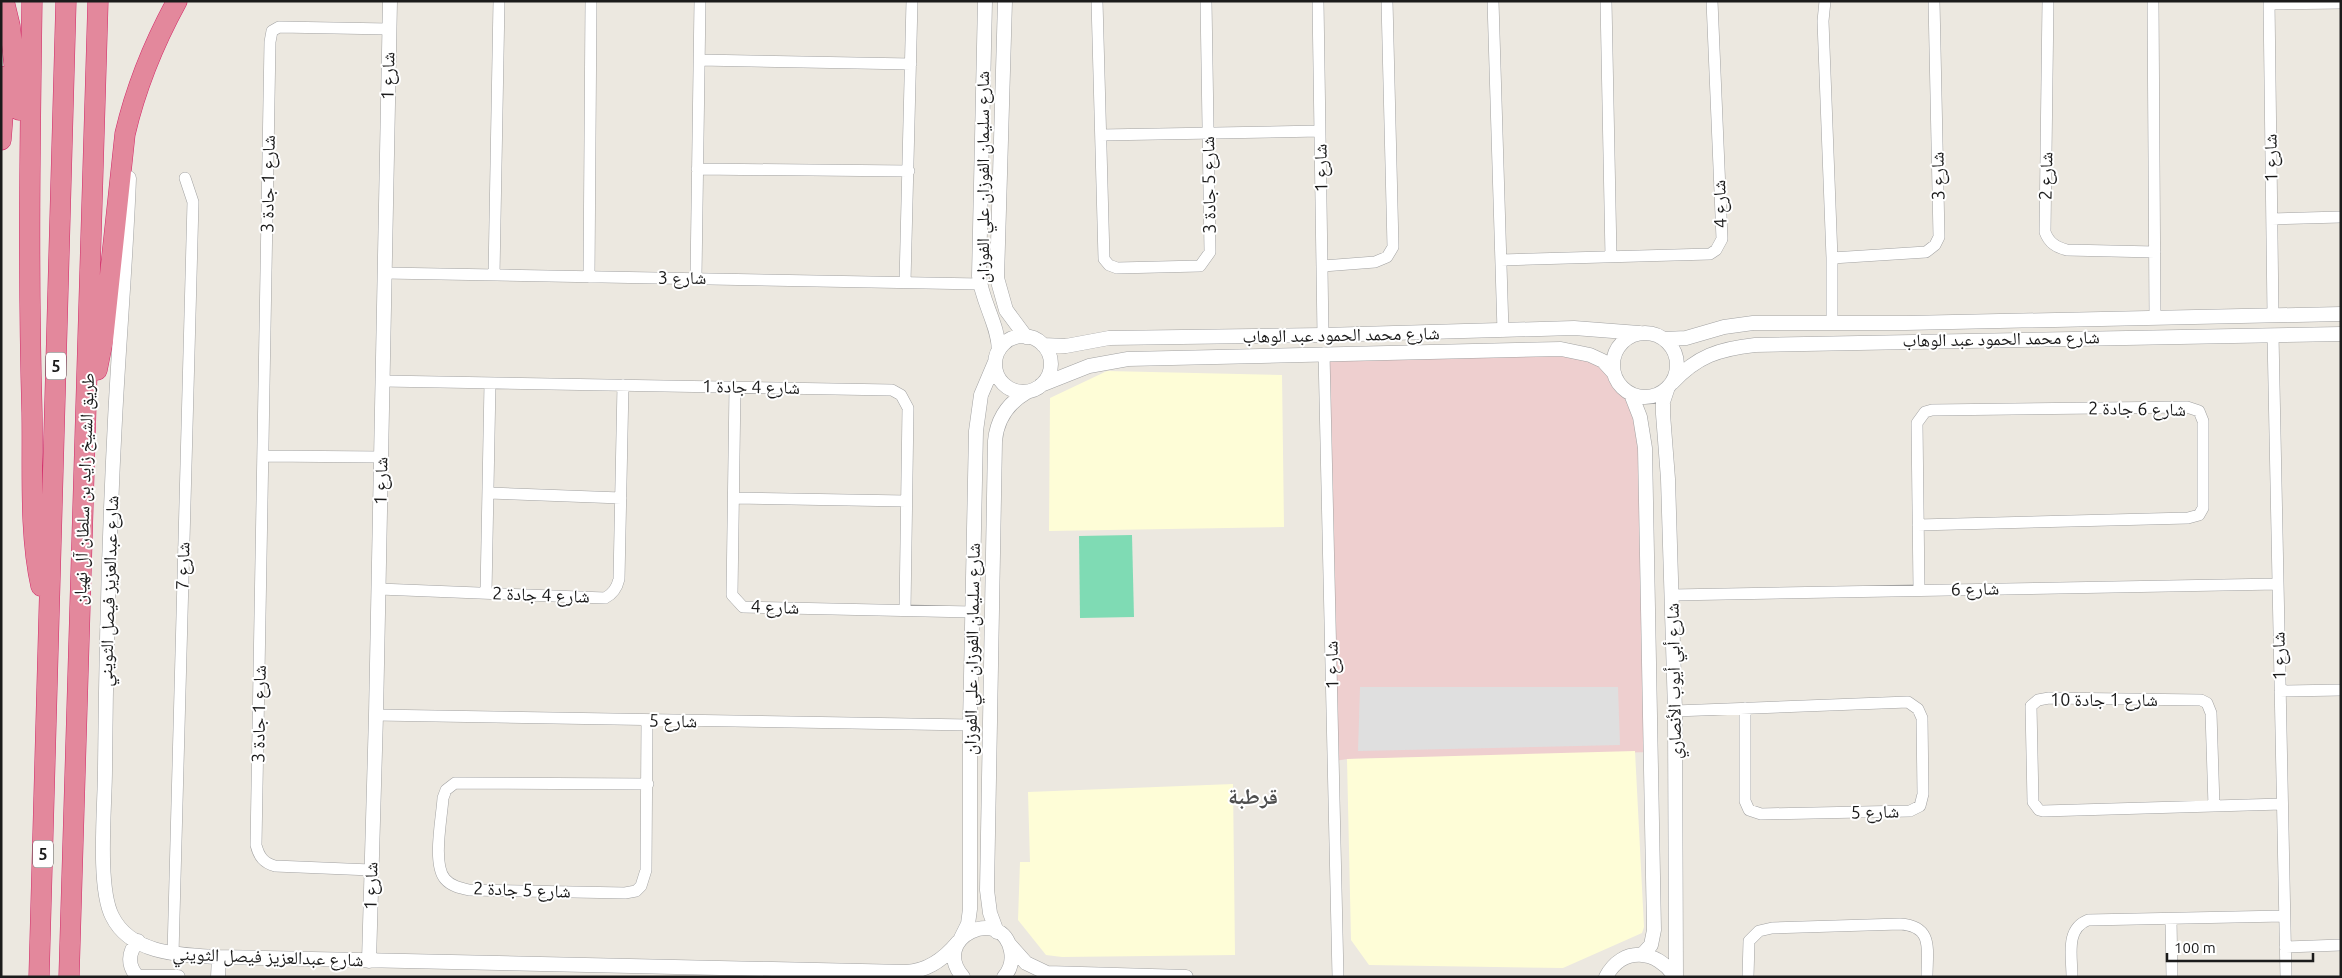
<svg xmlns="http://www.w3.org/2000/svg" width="2342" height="978" font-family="Ubuntu,'Noto Naskh Arabic',sans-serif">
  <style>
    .commercial { fill: #eecfcf }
    .education { fill: #fefdd7 }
    .pitch { fill: #7fdbb4 }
    .parking { fill: #dfdfdf }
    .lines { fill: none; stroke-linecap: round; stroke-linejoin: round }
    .minor-casing { stroke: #a2a2a2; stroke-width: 12 }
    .tertiary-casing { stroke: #a2a2a2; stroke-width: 15 }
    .motorway-casing { stroke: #d12767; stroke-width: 21 }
    .minor { stroke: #fff; stroke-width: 11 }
    .tertiary { stroke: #fff; stroke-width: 14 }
    .motorway { stroke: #e3889c; stroke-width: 20 }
    .labels { text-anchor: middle; stroke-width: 4; stroke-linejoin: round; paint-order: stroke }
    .shield { fill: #fff; stroke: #5f5f5f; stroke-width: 1 }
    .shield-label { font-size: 16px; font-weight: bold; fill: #1b1b1b }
    .street-label { font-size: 18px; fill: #1b1b1b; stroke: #fff }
    .district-label { font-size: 22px; font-weight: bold; fill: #4e4e4e; stroke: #fff }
  </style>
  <rect width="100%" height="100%" fill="#ece8e0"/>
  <!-- commercial -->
  <path class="commercial" d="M1576,351l39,27 21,30 16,344 -304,7 -14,2 -10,-407z"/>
  <!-- education -->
  <path class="education" d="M1107,371l175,4 2,152 -235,4 1,-133z
    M1635,751l9,176 -2,6 -79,35 -194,-3 -18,-25 -4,-181z
    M1233,784l2,171 -173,2 -16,-2 -28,-35 2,-58h10l-2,-70z"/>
  <!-- pitch -->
  <path class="pitch" d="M1132,535l2,82 -54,1 -1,-82z"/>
  <!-- parking -->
  <path class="parking" d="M1360,687h258l2,58 -262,6z"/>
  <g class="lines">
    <defs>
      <path id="minor" d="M1097,1l7,258 5,6 8,3 83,-2 10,-14 -4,-251
        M1318,1l5,334
        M1493,1l10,330
        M1606,1l5,256
        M1825,1l-2,20 9,237v64
        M2048,1l-3,231c4,11 11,15 22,18l88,2
        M2153,1l2,316
        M2269,1l4,314
        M2269,4l72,-1
        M699,60l212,4
        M1101,135l219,-4
        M697,169l212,2
        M2272,219l69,-2
        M1832,258l94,-6 9,-7 4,-8 -5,-236
        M1501,260l209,-6 6,-4 6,-11 -10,-238
        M1323,266l52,-4 12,-5 6,-10 -6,-246
        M385,273l595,11
        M494,275l5,-274
        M589,277l2,-276
        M696,277l4,-276
        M905,282l7,-281
        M2273,335l13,642
        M1324,353l14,624
        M383,381l509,9 9,5 7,13 -3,202
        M735,387l-3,208 11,12 229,5
        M263,456l118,1
        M488,493l133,5
        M735,498l171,3
        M1918,525l270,-7 11,-3 4,-7v-87l-4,-10 -12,-4 -255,3 -7,2 -8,11 2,167
        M379,589l226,9c8,-4 12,-10 14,-19l4,-194
        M486,593l4,-210
        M1672,595l606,-11
        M2280,691l61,-1
        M1675,711l233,-9 10,7 4,9 1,76 -3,12 -10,5 -149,3 -12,-4 -4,-9v-93
        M376,715l594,10
        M647,721l-1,149 -5,16 -5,5 -11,2 -156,-3c-9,-2 -18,-4 -24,-11 -13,-15 -3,-62 -2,-81l3,-8 9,-7 193,1
        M2214,806l-3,-93 -4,-10 -6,-3 -152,-2 -11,2 -7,6 2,96 6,8 4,1 239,-7
        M371,870l-96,-4c-11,-3 -16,-9 -19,-21l14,-803 2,-11 7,-4 110,2
        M2171,919l1,58
        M2285,947l56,-2
        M173,954l20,-752 -8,-24
        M1748,977l1,-36 10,-10 13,-3 128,-4c34,2 27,26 27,53
        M2072,977c0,-21 -7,-48 16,-57l196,-4"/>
      <path id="tertiary" d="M985,1l-6,275c3,26 19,48 20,74
        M1005,1l-8,277 9,32 20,27
        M129,178c-3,81 -10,161 -14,242 -6,116 -9,233 -10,350 0,35 -8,116 7,146 19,39 70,39 107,41l687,15c22,-1 39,-14 52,-30
        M1613 365a32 32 0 1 1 64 0a32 32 0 1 1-64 0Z
        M995 364a28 28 0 1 1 56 0a28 28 0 1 1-56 0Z
        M1665,339l21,-1 38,-11 29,-4h153l435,-9
        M1043,345l23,1 43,-8 214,-3 251,-7 65,5
        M1672,383c25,-27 47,-34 83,-38l586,-11
        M1041,385l48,-19 39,-7 433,-10 29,6 13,6 10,11
        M1668,387l-5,15v12l5,65 7,232 1,266
        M1631,394l9,23 5,31 9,482 -3,15 -9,10
        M997,932l-7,-19 -3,-23 8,-449c2,-22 13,-38 32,-49
        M961,938l7,-14 2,-15v-184l6,-294 5,-36 14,-33
        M1009,944l17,19 21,10 139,4
        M369,961l7,-246 14,-714
        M138,977c-11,-11 -10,-25 0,-36
        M139,977h39
        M218,977l1,-20
        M963,977c-34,-39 39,-73 48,-26 2,10 -1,19 -7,26
        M1606,977c16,-31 51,-28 69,0"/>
      <path id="motorway" d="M4,1l6,25 9,84
        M32,1c-2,138 -4,275 0,412 1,55 -3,120 9,173
        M1,140l5,-64
        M97,370l6,-30 22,-206c11,-47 29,-91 52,-133
        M39,977l27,-976
        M69,977l29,-976"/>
    </defs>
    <!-- minor casing -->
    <use href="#minor" class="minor-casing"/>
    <!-- tertiary casing -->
    <use href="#tertiary" class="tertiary-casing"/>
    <!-- motorway casing -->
    <use href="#motorway" class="motorway-casing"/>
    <!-- minor -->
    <use href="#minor" class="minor"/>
    <!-- tertiary -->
    <use href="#tertiary" class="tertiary"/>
    <!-- motorway -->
    <use href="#motorway" class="motorway"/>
  </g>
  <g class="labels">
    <!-- shield labels -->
    <g class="shield">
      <rect x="46" y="352.5" width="20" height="27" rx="4"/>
      <rect x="33" y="840.5" width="20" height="27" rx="4"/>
    </g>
    <g class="shield-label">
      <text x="56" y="372">5</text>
      <text x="43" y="860">5</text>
    </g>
    <!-- street labels -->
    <g class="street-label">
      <text transform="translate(388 76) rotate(-89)" y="6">شارع 1</text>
      <text transform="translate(2271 158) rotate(-91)" y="6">شارع 1</text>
      <text transform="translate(1321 168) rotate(-91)" y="6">شارع 1</text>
      <text transform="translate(1938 176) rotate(-91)" y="6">شارع 3</text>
      <text transform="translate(2046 176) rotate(-89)" y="6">شارع 2</text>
      <text transform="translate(983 177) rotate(-90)" y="6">شارع سليمان الفوزان علي الفوزان</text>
      <text transform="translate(268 184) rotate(-89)" y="6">شارع 1 جادة 3</text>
      <text transform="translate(1209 185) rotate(-91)" y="6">شارع 5 جادة 3</text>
      <text transform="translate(1720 204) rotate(-92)" y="6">شارع 4</text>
      <text x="682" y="284">شارع 3</text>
      <text transform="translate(1341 335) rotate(-1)" y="6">شارع محمد الحمود عبد الوهاب</text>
      <text transform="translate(2001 339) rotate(-1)" y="6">شارع محمد الحمود عبد الوهاب</text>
      <text transform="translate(751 387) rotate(1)" y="6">شارع 4 جادة 1</text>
      <text transform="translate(2137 409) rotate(1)" y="6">شارع 6 جادة 2</text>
      <text transform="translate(381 481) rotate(-89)" y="6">شارع 1</text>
      <text transform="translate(84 489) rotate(-88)" y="6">طريق الشيخ زايد بن سلطان آل نهيان</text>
      <text transform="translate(183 566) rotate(-89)" y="6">شارع 7</text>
      <text transform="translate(1975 589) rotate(-1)" y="6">شارع 6</text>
      <text transform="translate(109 591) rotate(-88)" y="6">شارع عبدالعزيز فيصل الثويني</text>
      <text transform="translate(541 595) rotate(2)" y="6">شارع 4 جادة 2</text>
      <text transform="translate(775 607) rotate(2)" y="6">شارع 4</text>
      <text transform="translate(972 649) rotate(-89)" y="6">شارع سليمان الفوزان علي الفوزان</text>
      <text transform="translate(2279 656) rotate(-91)" y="6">شارع 1</text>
      <text transform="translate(1332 665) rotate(-91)" y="6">شارع 1</text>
      <text transform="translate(1674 681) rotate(-91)" y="6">شارع أبي أيوب الأنصاري</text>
      <text x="2104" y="706">شارع 1 جادة 10</text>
      <text transform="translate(259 714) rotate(-89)" y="6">شارع 1 جادة 3</text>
      <text transform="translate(673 721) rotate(1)" y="6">شارع 5</text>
      <text transform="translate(1875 812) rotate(-1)" y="6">شارع 5</text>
      <text transform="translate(371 886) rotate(-89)" y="6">شارع 1</text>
      <text transform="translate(522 890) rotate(2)" y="6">شارع 5 جادة 2</text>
      <text transform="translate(268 957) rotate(2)" y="6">شارع عبدالعزيز فيصل الثويني</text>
    </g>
    <!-- district labels -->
    <g class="district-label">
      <text x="1253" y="804">قرطبة</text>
    </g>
  </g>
  <!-- border -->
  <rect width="2342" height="978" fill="none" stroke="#1b1b1b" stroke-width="5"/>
  <!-- scale -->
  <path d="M2167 953v8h146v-8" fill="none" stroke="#1b1b1b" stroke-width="2.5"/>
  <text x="2174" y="953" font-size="15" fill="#1b1b1b" stroke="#ffffff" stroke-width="4" paint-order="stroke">100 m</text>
</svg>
